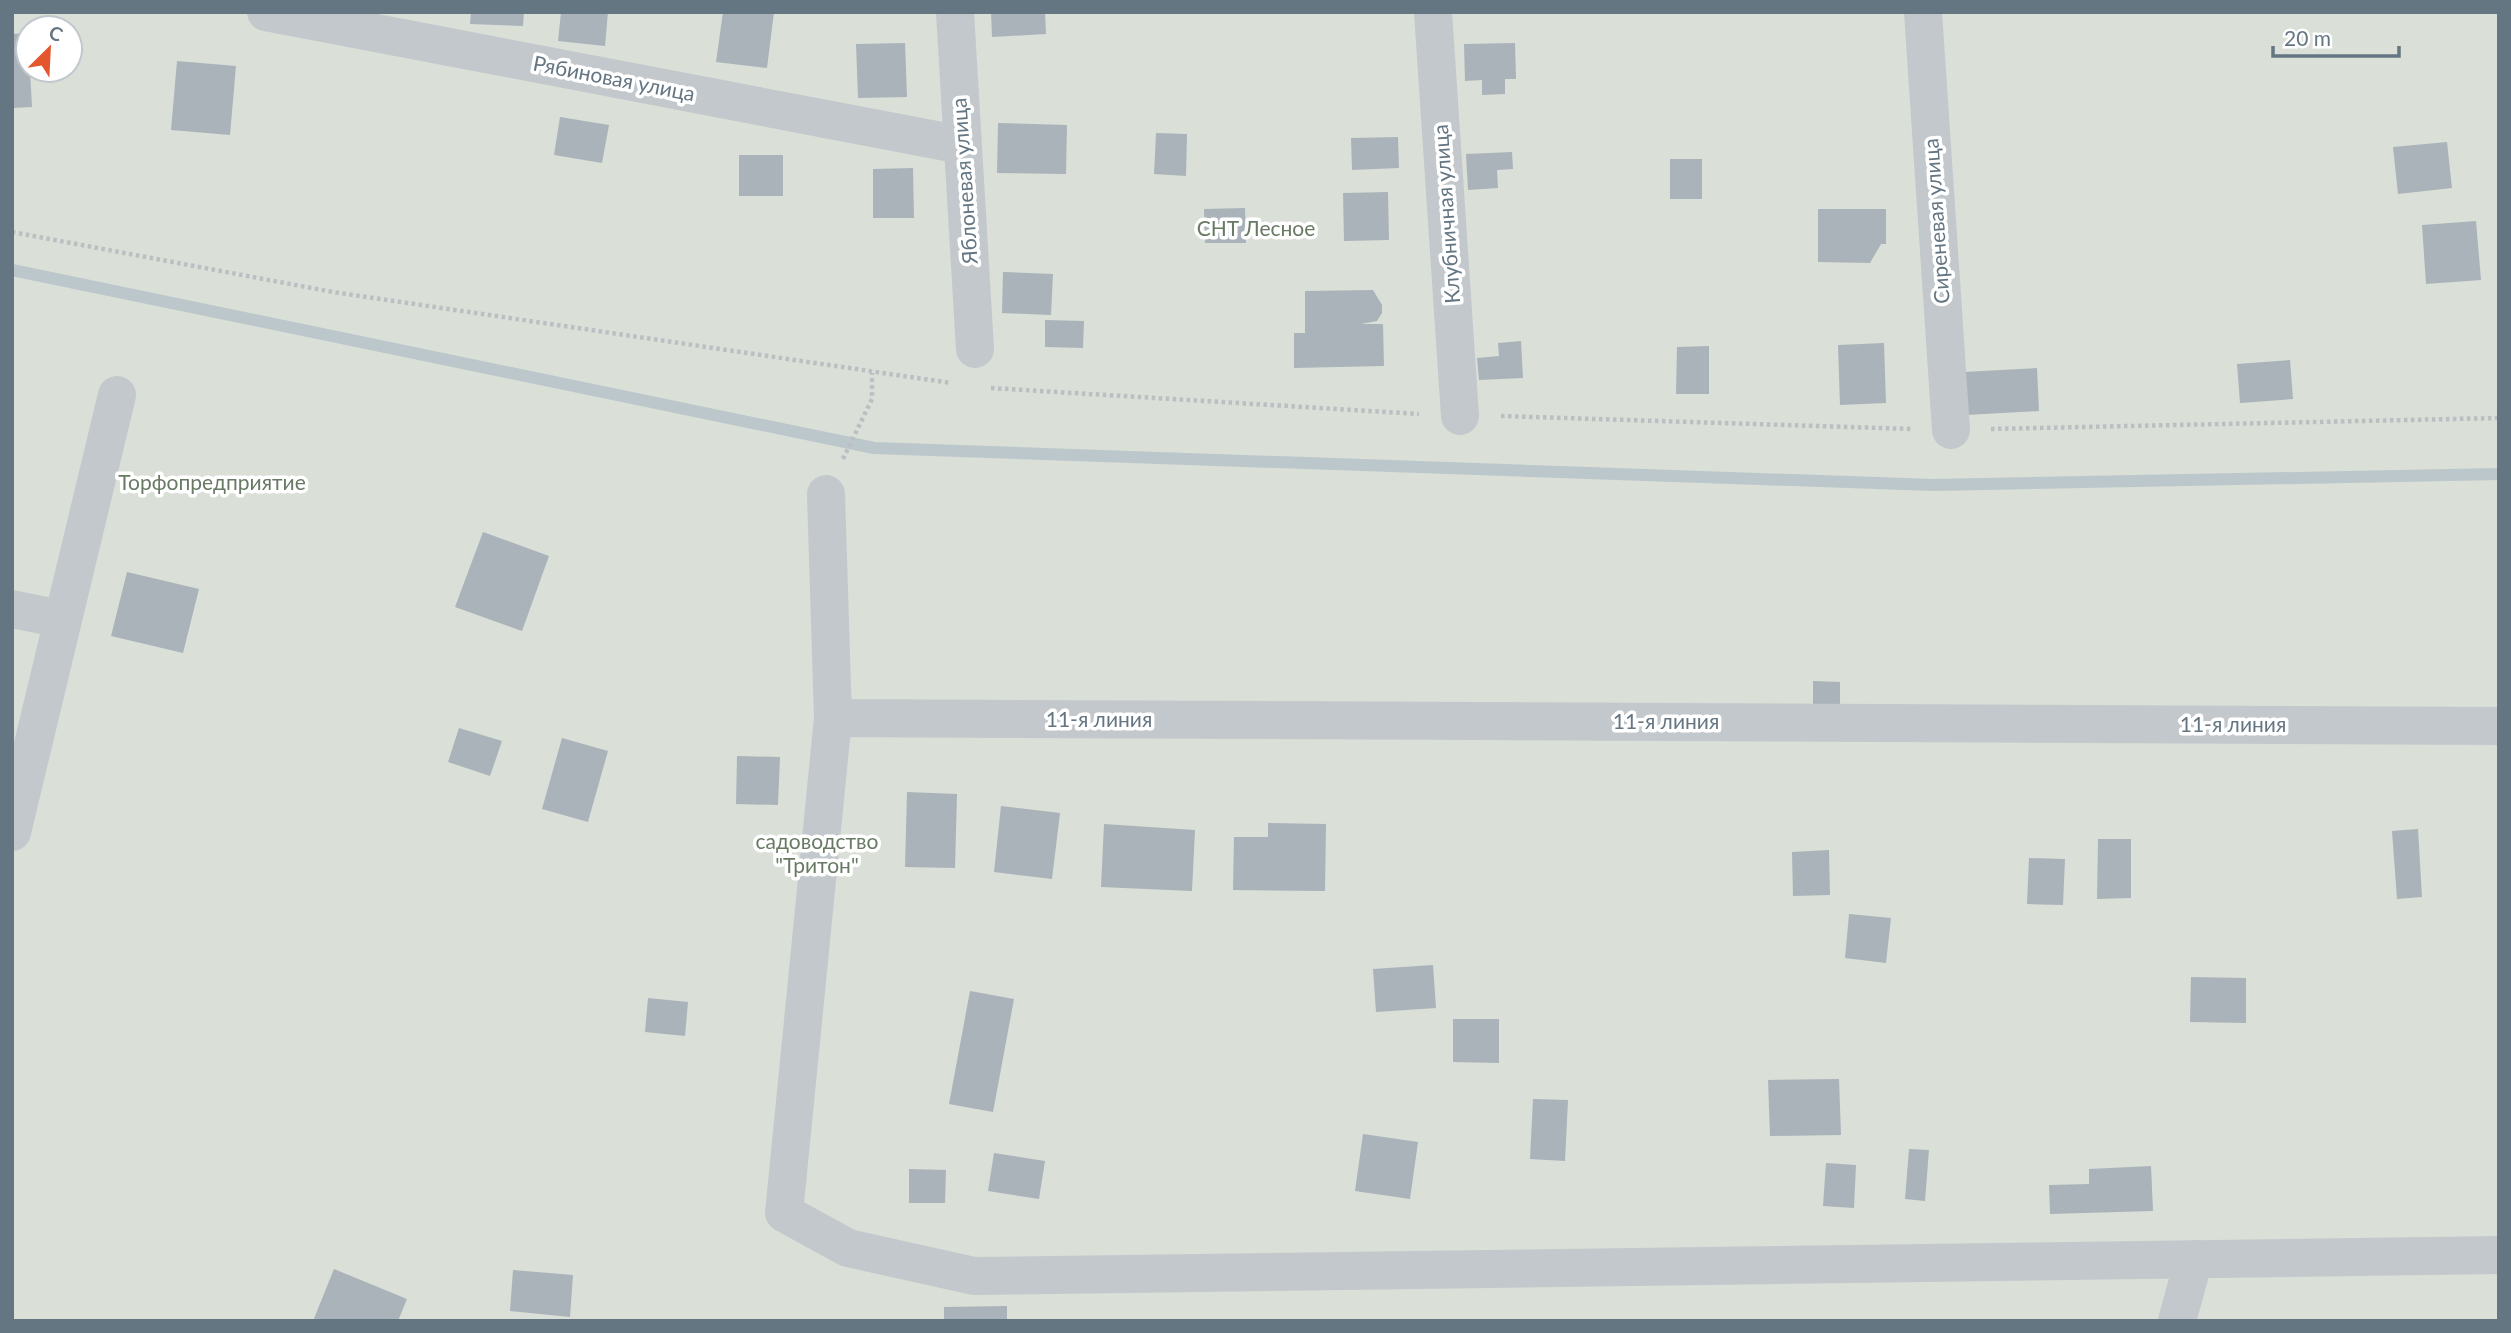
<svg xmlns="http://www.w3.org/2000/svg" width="2511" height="1333" font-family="Lato,sans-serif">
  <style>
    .green { fill: #dadfd7; fill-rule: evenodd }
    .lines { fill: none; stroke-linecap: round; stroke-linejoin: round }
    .stream { stroke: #bbc7cb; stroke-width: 12 }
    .building { fill: #aab3b9 }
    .path { stroke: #bbbfc2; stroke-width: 4.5; stroke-dasharray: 3.5 3.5; stroke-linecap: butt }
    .minor { stroke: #c3c8cc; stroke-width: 38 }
    .labels { text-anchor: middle; stroke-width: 7; stroke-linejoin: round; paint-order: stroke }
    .street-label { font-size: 21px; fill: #657683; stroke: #fff }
    .park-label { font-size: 21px; fill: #687a64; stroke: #fff }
  </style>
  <rect width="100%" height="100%" fill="#fafaf8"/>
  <!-- green -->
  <path class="green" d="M12,12h2487v1309h-2487zM28,28h42v42h-42z"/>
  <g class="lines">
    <!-- stream -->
    <path class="stream" d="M12,270l862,178 1059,37 566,-11"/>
  </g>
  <!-- building -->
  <path class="building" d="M471,12h53l-1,14 -53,-2z
    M561,12h47l-3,34 -47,-5z
    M723,12h51l-7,56 -51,-6z
    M991,12h54l1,22 -54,3z
    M28,33l4,74 -20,1v-74z
    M905,43l2,54 -49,1 -2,-54z
    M1515,43l1,36h-11v15l-23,1v-15l-17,1 -1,-37z
    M177,61l59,5 -6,69 -59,-5z
    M560,117l49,8 -7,38 -48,-8z
    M998,123l69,2 -1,49 -69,-1z
    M1156,133l31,1 -1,42 -32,-2z
    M1398,137l1,31 -47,2 -1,-32z
    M2447,142l5,46 -54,6 -5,-47z
    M1512,152l1,17 -16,1 1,18 -30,2 -2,-36z
    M739,155h44v41h-44z
    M1670,159h32v40h-32z
    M913,168l1,50h-41v-49z
    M1388,192l1,48 -45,1 -1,-48z
    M1245,208l1,35h-41l-1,-34z
    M1818,209h68v35h-5l-11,19 -52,-1z
    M2476,221l5,59 -55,4 -4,-59z
    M1003,272l50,2 -2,41 -49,-2z
    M1373,290l9,15v8l-5,8 -16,3h22l1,42 -90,2v-35h11v-42z
    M1045,320l39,1 -1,27 -38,-1z
    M1521,341l2,37 -44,2 -2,-22 22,-2 -1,-13z
    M1884,343l2,60 -46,2 -2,-60z
    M1709,346v48h-33l1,-47z
    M2290,360l3,39 -53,4 -3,-39z
    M2037,368l2,43 -73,4 -2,-43z
    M483,532l66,24 -27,75 -67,-24z
    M127,572l72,17 -16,64 -72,-17z
    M1813,681l27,1v31h-27z
    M459,728l43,13 -12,35 -42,-14z
    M562,738l46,13 -20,71 -46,-13z
    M737,756l43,1 -2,48 -42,-1z
    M907,792l50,2 -2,74 -50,-1z
    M1001,806l59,7 -8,66 -58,-7z
    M1268,823l58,1 -1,67 -92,-1 1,-53h34z
    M1104,824l91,6 -3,61 -91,-4z
    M2418,829l4,68 -25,2 -5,-68z
    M2098,839h33v59l-34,1z
    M1829,850l1,45 -37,1 -1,-44z
    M2029,858l36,1 -2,46 -36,-1z
    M1849,914l42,4 -5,45 -41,-5z
    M1433,965l3,43 -60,4 -3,-43z
    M2191,977l55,1v45l-56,-1z
    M970,991l44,8 -21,113 -44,-8z
    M648,998l40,4 -3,34 -40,-4z
    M1453,1019h46v44l-46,-1z
    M1839,1079l2,56 -71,1 -2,-56z
    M1533,1099l35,1 -3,61 -35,-2z
    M1363,1134l55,8 -8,57 -55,-8z
    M1909,1149l20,1 -4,51 -20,-2z
    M994,1153l51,8 -6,38 -51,-8z
    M1826,1163l30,2 -2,43 -31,-2z
    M2151,1166l2,45 -103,3 -1,-29 40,-1v-15z
    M909,1169l37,1 -1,33h-36z
    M334,1269l73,30 -9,22h-85z
    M513,1270l60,5 -3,42 -60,-6z
    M1007,1306v15h-63v-14z"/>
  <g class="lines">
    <!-- path -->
    <path class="path" d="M12,232l321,60 618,91
      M991,388l428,26
      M1501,416l411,13
      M1991,429l508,-11
      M843,459l29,-60v-26"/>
    <!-- minor -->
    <path class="minor" d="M266,12l696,133
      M955,12l20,337
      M1433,12l27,404
      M1923,12l28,418
      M826,494l7,224 -49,495 64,35 126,28 1525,-21
      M12,609l49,10
      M833,718l1666,8
      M12,832l105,-437
      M2177,1321l17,-62"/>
  </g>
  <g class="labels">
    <!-- street labels -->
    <g class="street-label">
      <text transform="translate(614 79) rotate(11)" y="7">Рябиновая улица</text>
      <text transform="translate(965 181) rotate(-94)" y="7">Яблоневая улица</text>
      <text transform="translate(1447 214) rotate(-94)" y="7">Клубничная улица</text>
      <text transform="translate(1937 221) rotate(-94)" y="7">Сиреневая улица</text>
      <text x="1099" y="727">11-я линия</text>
      <text x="1666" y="729">11-я линия</text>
      <text x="2233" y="732">11-я линия</text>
    </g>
    <!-- park labels -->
    <g class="park-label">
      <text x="1256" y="236">СНТ Лесное</text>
      <text x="212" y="490">Торфопредприятие</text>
      <text x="817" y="849">садоводство<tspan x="817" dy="24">"Тритон"</tspan></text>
    </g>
  </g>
  <!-- border -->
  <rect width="2511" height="1333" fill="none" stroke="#657683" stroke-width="28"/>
  <!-- north arrow -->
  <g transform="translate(49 49) rotate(24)"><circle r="33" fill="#ffffff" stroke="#c1c8cd" stroke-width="2"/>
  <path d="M0-5L12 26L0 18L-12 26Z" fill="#e4572e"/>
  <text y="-10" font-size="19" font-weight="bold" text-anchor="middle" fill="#657683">С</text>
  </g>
  <!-- scale -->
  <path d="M2273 46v10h126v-10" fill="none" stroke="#657683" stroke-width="3.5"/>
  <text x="2284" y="46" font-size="21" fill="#657683" stroke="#ffffff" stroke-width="5" paint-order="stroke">20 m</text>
</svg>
